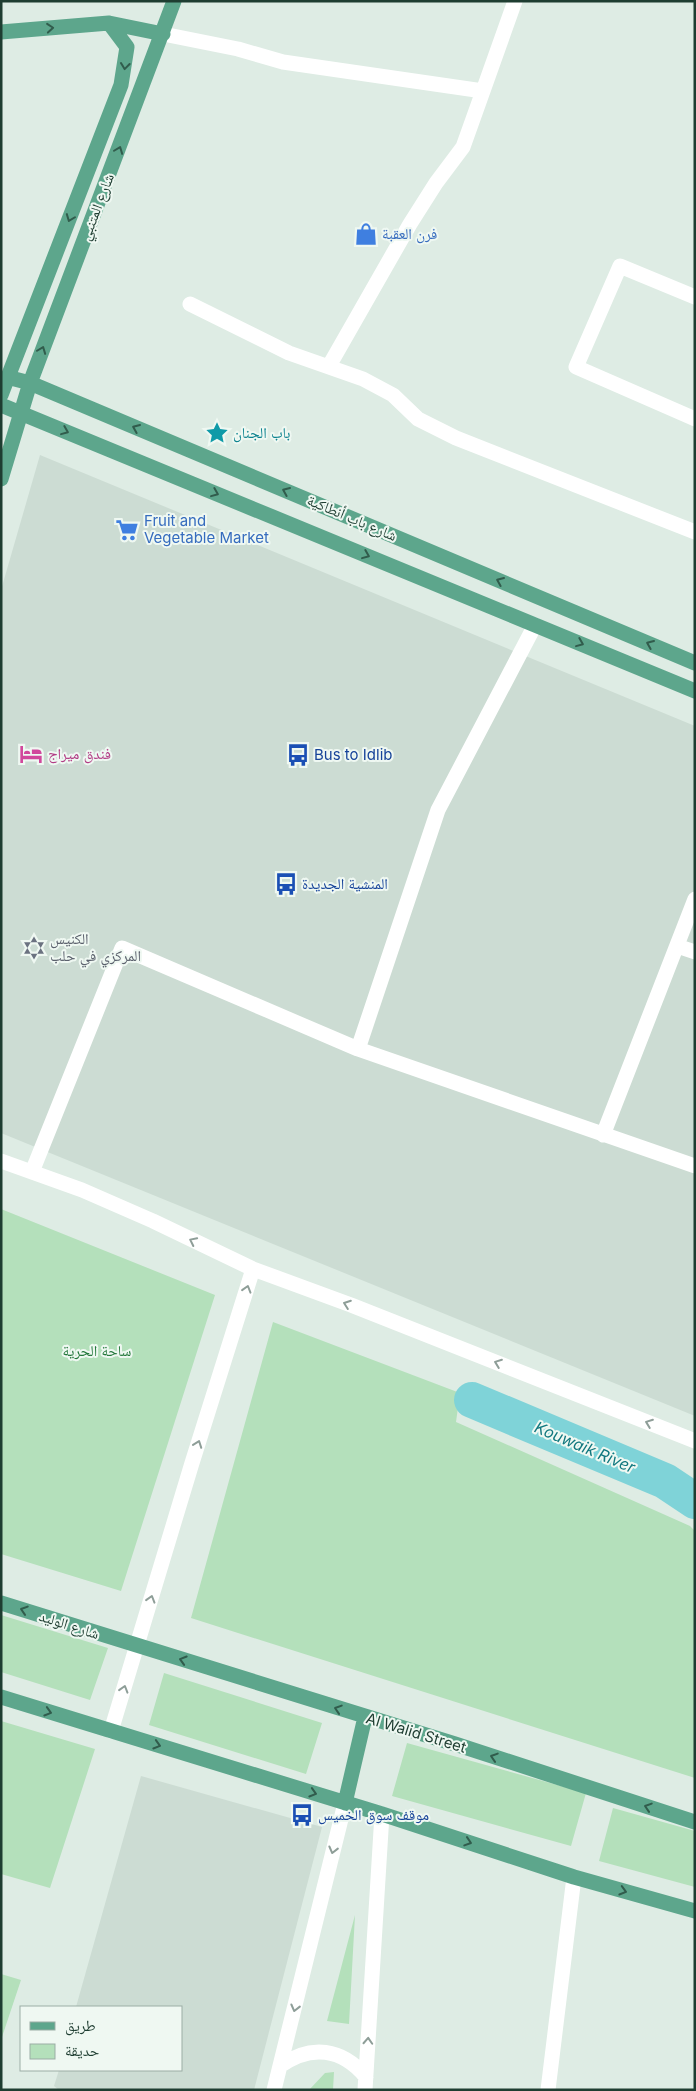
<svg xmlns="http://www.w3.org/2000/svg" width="696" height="2091" font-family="Inter,'Noto Naskh Arabic',sans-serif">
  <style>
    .built { fill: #ccdcd3 }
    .green { fill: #b4e0bb }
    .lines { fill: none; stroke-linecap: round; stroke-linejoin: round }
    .river { stroke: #7fd3d8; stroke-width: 36 }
    .minor { stroke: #fff; stroke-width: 15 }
    .major { stroke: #5da68c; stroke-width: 15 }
    .oneway { stroke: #315c4c }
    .oneway2 { stroke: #8e9e98 }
    .labels { text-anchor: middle; stroke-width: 4; stroke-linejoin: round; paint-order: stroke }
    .street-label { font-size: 15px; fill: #1e3d31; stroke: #eff8f2 }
    .shop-label { font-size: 15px; fill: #366cbe; stroke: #eff8f2; text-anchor: start }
    .culture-label { font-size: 15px; fill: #0d838f; stroke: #eff8f2; text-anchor: start }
    .hotel-label { font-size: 15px; fill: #b23c85; stroke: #eff8f2; text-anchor: start }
    .transit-label { font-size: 15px; fill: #164399; stroke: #eff8f2; text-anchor: start }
    .worship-label { font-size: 15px; fill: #5b616d; stroke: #eff8f2; text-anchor: start }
    .park-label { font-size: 15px; fill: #23783b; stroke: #eff8f2 }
    .water-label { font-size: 16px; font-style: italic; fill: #11787f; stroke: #eff8f2 }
  </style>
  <rect width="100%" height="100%" fill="#deece4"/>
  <!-- built -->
  <path class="built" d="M40,455l655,271v690l-694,-283v-543z
    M141,1776l181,51 -68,263h-195l-5,-4 5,-16h122v-63h-105z"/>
  <!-- green -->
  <path class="green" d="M1,1209l214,86 -94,296 -120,-37z
    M273,1322l187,71 -4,29 234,104 5,5v247l-504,-160z
    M1,1615l107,33 -18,52 -89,-28z
    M164,1673l158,50 -16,51 -157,-49z
    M1,1721l94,28 -45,139 -49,-14z
    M407,1743l179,50 -15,53 -179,-50z
    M613,1808l82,23v56l-96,-26z
    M355,1915l-6,109 -22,-3z
    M1,1974l20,6 -20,60z
    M334,2072l-1,18h-24l16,-17z"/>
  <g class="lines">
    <!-- river -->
    <path class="river" d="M472,1400l193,81 30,20"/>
    <!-- minor -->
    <path class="minor" d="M163,34l75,15 45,13 200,29 32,-90
      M695,297l-75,-31 -44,101 119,52
      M190,304l99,49 74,26 30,16 25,24 38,19 239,94
      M329,366l81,-142 26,-41 27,-36 20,-56
      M677,946l18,6
      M358,1049l80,-239 97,-185
      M603,1135l92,-236
      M1,1161l81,29 71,31 100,48 98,36 344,136
      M32,1172l90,-224 236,101 337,117
      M111,1731l81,-268 61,-194
      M280,2066c31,-22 62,-18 86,11
      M274,2090l71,-287
      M365,2090l17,-276
      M548,2090l26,-213"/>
    <!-- major -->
    <path class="major" d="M1,32l108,-9 54,11
      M7,377l23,6 665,280
      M1,395l120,-310 6,-38 -18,-24
      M1,405l694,286
      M1,479l29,-96 144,-382
      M1,1603l454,141 240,78
      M1,1697l381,117 192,63 121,34
      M345,1803l20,-86"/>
  </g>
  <!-- one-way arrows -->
  <defs><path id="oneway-chevron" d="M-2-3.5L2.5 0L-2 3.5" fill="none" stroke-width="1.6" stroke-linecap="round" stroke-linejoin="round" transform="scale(1.25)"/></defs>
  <g class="oneway">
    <use href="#oneway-chevron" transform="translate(50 28) rotate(-5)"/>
    <use href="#oneway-chevron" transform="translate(125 66) rotate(97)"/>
    <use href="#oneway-chevron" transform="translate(119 150) rotate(-69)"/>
    <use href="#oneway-chevron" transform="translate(70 218) rotate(111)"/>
    <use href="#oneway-chevron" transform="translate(42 350) rotate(-69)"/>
    <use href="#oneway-chevron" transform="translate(136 428) rotate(-157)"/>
    <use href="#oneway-chevron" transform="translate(65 431) rotate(22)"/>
    <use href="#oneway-chevron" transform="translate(286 491) rotate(-157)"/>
    <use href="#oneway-chevron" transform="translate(215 493) rotate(22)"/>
    <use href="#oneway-chevron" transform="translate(366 555) rotate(22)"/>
    <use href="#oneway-chevron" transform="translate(500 581) rotate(-157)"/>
    <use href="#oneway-chevron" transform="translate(580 643) rotate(22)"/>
    <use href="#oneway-chevron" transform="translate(650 644) rotate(-157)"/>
    <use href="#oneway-chevron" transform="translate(24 1610) rotate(-162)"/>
    <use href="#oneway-chevron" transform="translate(183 1660) rotate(-163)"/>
    <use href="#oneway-chevron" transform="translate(338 1709) rotate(-162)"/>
    <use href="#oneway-chevron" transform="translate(48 1712) rotate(17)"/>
    <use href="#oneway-chevron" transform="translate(157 1745) rotate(17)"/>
    <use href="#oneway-chevron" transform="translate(494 1757) rotate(-162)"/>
    <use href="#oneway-chevron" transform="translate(313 1793) rotate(17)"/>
    <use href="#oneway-chevron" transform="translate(648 1807) rotate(-162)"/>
    <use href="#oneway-chevron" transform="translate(468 1842) rotate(18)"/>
    <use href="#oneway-chevron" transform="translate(623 1891) rotate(16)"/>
  </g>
  <g class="oneway2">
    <use href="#oneway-chevron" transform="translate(193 1241) rotate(-154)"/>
    <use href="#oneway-chevron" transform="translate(247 1289) rotate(-73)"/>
    <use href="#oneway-chevron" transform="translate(347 1304) rotate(-160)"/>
    <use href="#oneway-chevron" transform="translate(498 1363) rotate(-159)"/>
    <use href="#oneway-chevron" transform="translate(649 1423) rotate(-159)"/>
    <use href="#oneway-chevron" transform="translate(198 1444) rotate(-70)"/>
    <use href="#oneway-chevron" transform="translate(151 1599) rotate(-73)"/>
    <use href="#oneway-chevron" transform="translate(124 1689) rotate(-73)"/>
    <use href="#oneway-chevron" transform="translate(333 1850) rotate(104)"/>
    <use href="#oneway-chevron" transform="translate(295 2008) rotate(104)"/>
    <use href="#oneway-chevron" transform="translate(368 2041) rotate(-87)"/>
  </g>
  <!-- icons -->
  <defs>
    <symbol id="shop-bare" viewBox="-9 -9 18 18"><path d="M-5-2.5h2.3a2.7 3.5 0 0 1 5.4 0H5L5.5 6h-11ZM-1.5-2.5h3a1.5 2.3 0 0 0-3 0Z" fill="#3f7fe0" stroke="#eff8f2" stroke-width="2.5" paint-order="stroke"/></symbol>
    <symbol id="sight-bare" viewBox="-9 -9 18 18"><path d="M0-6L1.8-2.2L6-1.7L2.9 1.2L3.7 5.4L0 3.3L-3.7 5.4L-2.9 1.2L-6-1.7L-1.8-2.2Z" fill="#0f9aa8" stroke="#eff8f2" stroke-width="2.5" paint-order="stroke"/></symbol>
    <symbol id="supermarket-bare" viewBox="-9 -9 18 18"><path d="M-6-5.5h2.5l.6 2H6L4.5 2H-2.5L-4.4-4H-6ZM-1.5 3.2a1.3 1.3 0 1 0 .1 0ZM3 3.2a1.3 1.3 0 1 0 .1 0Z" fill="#3f7fe0" stroke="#eff8f2" stroke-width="2.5" paint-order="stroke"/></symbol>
    <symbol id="hotel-bare" viewBox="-9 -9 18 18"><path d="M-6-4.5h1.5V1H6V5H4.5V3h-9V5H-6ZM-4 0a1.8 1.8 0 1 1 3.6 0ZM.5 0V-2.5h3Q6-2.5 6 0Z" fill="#d1479c" stroke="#eff8f2" stroke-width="2.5" paint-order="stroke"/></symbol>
    <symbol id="bus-bare" viewBox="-9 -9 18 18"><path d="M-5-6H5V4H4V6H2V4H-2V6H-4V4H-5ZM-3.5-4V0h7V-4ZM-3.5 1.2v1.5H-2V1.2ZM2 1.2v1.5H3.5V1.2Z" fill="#1a4fb4" stroke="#eff8f2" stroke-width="2.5" paint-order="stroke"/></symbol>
    <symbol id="synagogue-bare" viewBox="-9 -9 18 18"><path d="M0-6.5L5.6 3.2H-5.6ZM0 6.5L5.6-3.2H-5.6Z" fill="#6b7280" stroke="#eff8f2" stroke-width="2.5" paint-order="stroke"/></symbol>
  </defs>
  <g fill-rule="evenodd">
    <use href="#shop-bare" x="350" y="218" width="32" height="32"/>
    <use href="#sight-bare" x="201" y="417" width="32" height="32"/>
    <use href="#supermarket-bare" x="111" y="514" width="32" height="32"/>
    <use href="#hotel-bare" x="15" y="738" width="32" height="32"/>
    <use href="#bus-bare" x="282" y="739" width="32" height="32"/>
    <use href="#bus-bare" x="270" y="868" width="32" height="32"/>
    <use href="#synagogue-bare" x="18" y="932" width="32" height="32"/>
    <use href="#bus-bare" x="286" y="1799" width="32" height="32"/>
  </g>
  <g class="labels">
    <!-- street labels -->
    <g class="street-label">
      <text transform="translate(97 207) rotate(-69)" y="5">شارع المتنبي</text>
      <text transform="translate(352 518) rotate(23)" y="5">شارع باب أنطاكية</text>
      <text transform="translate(69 1625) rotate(18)" y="5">شارع الوليد</text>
      <text transform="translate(416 1733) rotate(17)" y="5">Al Walid Street</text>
    </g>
    <!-- shop labels -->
    <g class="shop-label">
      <text x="382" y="239">فرن العقبة</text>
      <text x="144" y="526">Fruit and<tspan x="144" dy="17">Vegetable Market</tspan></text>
    </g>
    <!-- culture labels -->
    <g class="culture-label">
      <text x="233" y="438">باب الجنان</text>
    </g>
    <!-- hotel labels -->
    <g class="hotel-label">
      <text x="48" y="759">فندق ميراج</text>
    </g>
    <!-- transit labels -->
    <g class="transit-label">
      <text x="314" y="760">Bus to Idlib</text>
      <text x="302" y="889">المنشية الجديدة</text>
      <text x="318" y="1820">موقف سوق الخميس</text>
    </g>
    <!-- worship labels -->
    <g class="worship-label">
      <text x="50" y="944">الكنيس<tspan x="50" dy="17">المركزي في حلب</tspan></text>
    </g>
    <!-- park labels -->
    <g class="park-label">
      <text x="97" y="1356">ساحة الحرية</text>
    </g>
    <!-- water labels -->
    <g class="water-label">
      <text transform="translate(585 1447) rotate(23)" y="6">Kouwaik River</text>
    </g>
  </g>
  <!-- border -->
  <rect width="696" height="2091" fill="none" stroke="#1e3d31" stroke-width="5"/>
  <!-- legend -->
  <rect x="20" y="2006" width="162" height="65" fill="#eff8f2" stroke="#9bada5"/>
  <rect x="30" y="2022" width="25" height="8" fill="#5da68c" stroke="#9bada5"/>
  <text x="65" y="2031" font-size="15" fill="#1e3d31">طريق</text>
  <rect x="30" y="2044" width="25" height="15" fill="#b4e0bb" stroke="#9bada5"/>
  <text x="65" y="2056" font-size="15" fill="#1e3d31">حديقة</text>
</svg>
